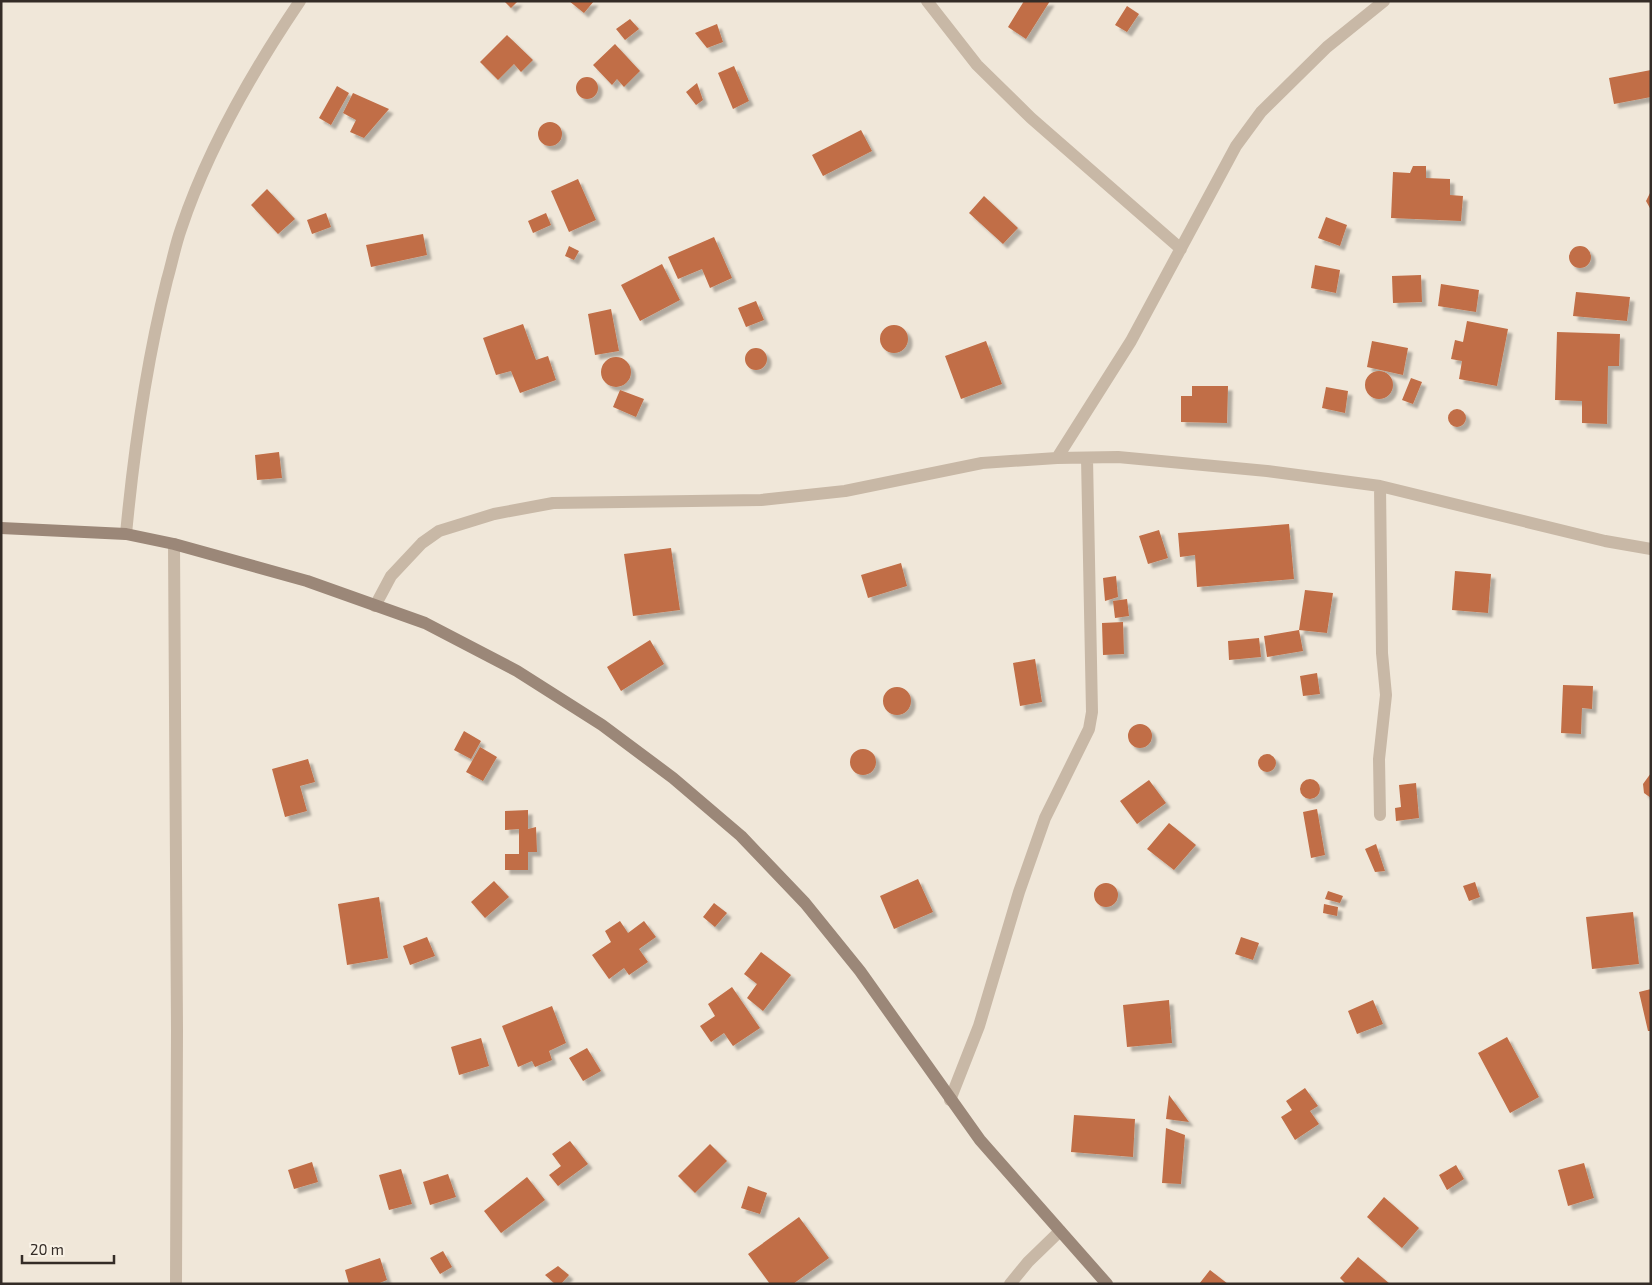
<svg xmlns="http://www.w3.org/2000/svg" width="1652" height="1285" font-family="'Exo 2',sans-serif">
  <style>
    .building { fill: #c16e46; filter: url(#shadow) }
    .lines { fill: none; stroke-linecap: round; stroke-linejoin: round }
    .street { stroke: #c8b8a6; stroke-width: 12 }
    .secondary { stroke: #9b8778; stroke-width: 12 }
  </style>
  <defs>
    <filter id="shadow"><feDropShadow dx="4.5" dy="4.5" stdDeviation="1" flood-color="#0004"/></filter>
  </defs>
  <rect width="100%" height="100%" fill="#f0e7d9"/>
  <!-- building -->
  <path class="building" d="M504,1h14l-7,7z
    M569,1h25l-10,12z
    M1024,1h26l-24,38 -18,-12z
    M1127,6l12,8 -12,18 -12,-7z
    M630,19l9,10 -14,11 -9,-11z
    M717,24l6,18 -16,6 -12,-15z
    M507,35l26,25 -12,12 -7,-8 -16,16 -18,-18z
    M615,44l25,27 -16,16 -7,-8 -5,6 -19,-20z
    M734,66l15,35 -16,8 -15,-36z
    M1651,70v27l-37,7 -5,-26z
    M576 88a11 11 0 1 1 22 0a11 11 0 1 1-22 0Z
    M697,83l6,17 -7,5 -10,-13z
    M337,86l12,7 -18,32 -12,-7z
    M353,93l36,16 -25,29 -14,-6 6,-12 -13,-7z
    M538 134a12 12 0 1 1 24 0a12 12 0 1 1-24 0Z
    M861,130l11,21 -49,25 -11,-21z
    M1413,166h13v12l24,1v16l13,1 -2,25 -70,-3 2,-46 17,1z
    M578,179l18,41 -27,12 -18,-41z
    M267,189l28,30 -17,15 -27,-29z
    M1651,191v19l-5,-9z
    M984,196l34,32 -15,16 -34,-31z
    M326,213l5,14 -19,7 -5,-14z
    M546,213l5,12 -18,8 -5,-12z
    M1326,217l21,8 -7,21 -22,-8z
    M423,234l4,21 -56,12 -5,-22z
    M714,237l18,41 -22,10 -8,-19 -24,10 -10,-22z
    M569,246l10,5 -5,9 -9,-4z
    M1569 257a11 11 0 1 1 22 0a11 11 0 1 1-22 0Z
    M662,264l18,36 -40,21 -19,-36z
    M1315,265l25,5 -4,23 -25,-5z
    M1421,275l1,27 -29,1 -1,-27z
    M1441,284l38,6 -3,22 -38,-6z
    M1576,292l54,5 -3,24 -54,-5z
    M756,301l8,19 -18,7 -8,-19z
    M611,309l8,42 -24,4 -7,-41z
    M1467,321l41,8 -11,57 -38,-7 3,-18 -11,-2 4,-19 8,2z
    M523,324l13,36 12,-4 8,24 -36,13 -9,-22 -15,4 -13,-37z
    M880 339a14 14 0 1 1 28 0a14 14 0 1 1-28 0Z
    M1557,332l63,2 -1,32h-11l-1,58 -25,-1v-22l-27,-1z
    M986,341l16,43 -41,15 -16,-43z
    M1372,341l36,7 -5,27 -36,-8z
    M745 359a11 11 0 1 1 22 0a11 11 0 1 1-22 0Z
    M601 372a15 15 0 1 1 30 0a15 15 0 1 1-30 0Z
    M1365 385a14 14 0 1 1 28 0a14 14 0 1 1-28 0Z
    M1411,378l11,4 -9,22 -11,-4z
    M1192,386h36l-1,37 -46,-1v-26h11z
    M1326,387l22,4 -3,22 -23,-5z
    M620,390l24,9 -8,18 -23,-10z
    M1448 418a9 9 0 1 1 18 0a9 9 0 1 1-18 0Z
    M279,452l3,26 -25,2 -2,-25z
    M1289,524l5,55 -97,8 -2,-32 -15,2 -2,-24z
    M1159,530l9,28 -20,6 -9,-28z
    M671,548l9,62 -47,6 -9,-62z
    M901,563l6,23 -39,12 -7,-23z
    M1455,571l36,3 -3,39 -36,-3z
    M1116,576l2,21 -13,4 -2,-23z
    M1305,590l28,3 -6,40 -28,-3z
    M1127,599l2,17 -14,2 -2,-17z
    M1123,622l1,32 -21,1 -1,-32z
    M1299,630l4,21 -36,6 -3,-21z
    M1259,638l2,19 -32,3 -1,-19z
    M650,640l14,24 -43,27 -14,-24z
    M1035,659l7,43 -22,4 -7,-43z
    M1317,673l3,21 -17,2 -3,-20z
    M1563,685l30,1 -1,23 -10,-1 -1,26 -20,-1z
    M883 701a14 14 0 1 1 28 0a14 14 0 1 1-28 0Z
    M1128 736a12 12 0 1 1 24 0a12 12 0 1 1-24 0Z
    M464,731l17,10 -10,18 -17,-9z
    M480,747l17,10 -14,24 -17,-9z
    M850 762a13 13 0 1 1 26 0a13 13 0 1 1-26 0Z
    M1258 763a9 9 0 1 1 18 0a9 9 0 1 1-18 0Z
    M308,759l7,23 -15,4 7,25 -22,6 -13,-48z
    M1651,773v25l-7,-5 -1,-9z
    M1300 789a10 10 0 1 1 20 0a10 10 0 1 1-20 0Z
    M1149,780l17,23 -29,21 -17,-23z
    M1416,783l3,35 -23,3 -1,-13 6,-1 -2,-22z
    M1317,809l8,46 -14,3 -8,-46z
    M528,810v19l8,-2 1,25h-9v18h-23v-16h14v-25l-14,1v-19z
    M1169,823l27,22 -22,25 -27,-21z
    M1376,844l9,27 -10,1 -10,-23z
    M918,879l15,33 -39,17 -14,-33z
    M494,881l15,16 -24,21 -14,-16z
    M1475,882l5,15 -11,4 -6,-15z
    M1094 895a12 12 0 1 1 24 0a12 12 0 1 1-24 0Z
    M1328,891l15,5 -3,7 -15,-4z
    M379,897l9,61 -41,7 -9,-61z
    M714,903l13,10 -12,14 -12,-10z
    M1324,904l14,3 -1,9 -14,-3z
    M1633,912l6,52 -47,5 -6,-52z
    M620,921l8,12 16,-12 12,16 -17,12 9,13 -19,13 -5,-7 -15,11 -17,-24 19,-13 -6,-11z
    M427,937l8,19 -25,9 -7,-19z
    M1241,937l18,6 -6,17 -18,-6z
    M761,952l30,23 -28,36 -16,-13 10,-14 -13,-10z
    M732,987l28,41 -27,18 -9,-13 -13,9 -11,-16 15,-10 -7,-12z
    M1651,989v42h-3l-9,-39z
    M1169,1000l3,43 -45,4 -4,-42z
    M1373,1000l10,24 -26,10 -9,-23z
    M552,1006l14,37 -17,8 3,9 -17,7 -3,-6 -14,6 -16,-41z
    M1507,1037l32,60 -29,16 -32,-60z
    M481,1038l8,28 -30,9 -8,-28z
    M587,1048l14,23 -18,10 -14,-23z
    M1305,1088l13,18 -8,5 9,13 -24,16 -14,-23 11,-7 -6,-9z
    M1169,1095l20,27 -23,-3z
    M1074,1115l61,4 -2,38 -62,-5z
    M1166,1128l19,7 -4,49 -19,-1z
    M570,1141l18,23 -30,22 -9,-11 12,-9 -9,-12z
    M710,1144l17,17 -32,32 -17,-17z
    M312,1162l6,20 -24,7 -6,-19z
    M1584,1163l10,35 -26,8 -10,-36z
    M1456,1165l8,14 -17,11 -8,-15z
    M401,1169l11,35 -23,6 -10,-35z
    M448,1174l8,23 -26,8 -7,-23z
    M527,1177l18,23 -44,33 -17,-22z
    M748,1186l19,7 -7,21 -19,-6z
    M1384,1197l35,31 -17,20 -35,-31z
    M799,1217l30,41 -36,26h-23l-22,-30z
    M443,1251l9,16 -12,7 -10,-16z
    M1358,1257l32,27h-44l-6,-6z
    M380,1258l7,22 -10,4h-28l-4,-14z
    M558,1266l11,9 -8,9h-6l-10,-9z
    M1210,1270l18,14h-29z"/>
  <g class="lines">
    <!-- street -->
    <path class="street" d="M927,1l50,64 54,53 150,131
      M1057,458l74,-117 105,-195 25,-34 66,-65 57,-46
      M126,534c8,-85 20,-170 41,-254 5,-17 8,-34 14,-51 27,-81 71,-157 119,-228
      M174,544l3,486 -1,254
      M375,606l16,-30 31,-33 17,-12 55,-17 59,-11 208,-3 84,-9 137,-28 75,-5 61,-1 149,14 113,15 225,55 46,8
      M1380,815l-1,-56 7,-64 -4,-42 -2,-167
      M950,1100l29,-74 40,-134 26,-74 44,-89 3,-17 -5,-254
      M1010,1284l18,-22 32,-31"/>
    <!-- secondary -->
    <path class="secondary" d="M1,528l125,6 48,10 133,37 118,42 92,48 85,54 71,53 68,58 64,67 55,68 120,169 127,144"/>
  </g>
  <!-- border -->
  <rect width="1652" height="1285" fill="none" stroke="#342c27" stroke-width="5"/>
  <!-- scale -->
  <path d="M22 1255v8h92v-8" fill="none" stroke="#342c27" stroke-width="2.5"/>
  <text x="30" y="1255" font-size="15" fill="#342c27" stroke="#f8f1e5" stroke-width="4" paint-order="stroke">20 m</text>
</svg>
